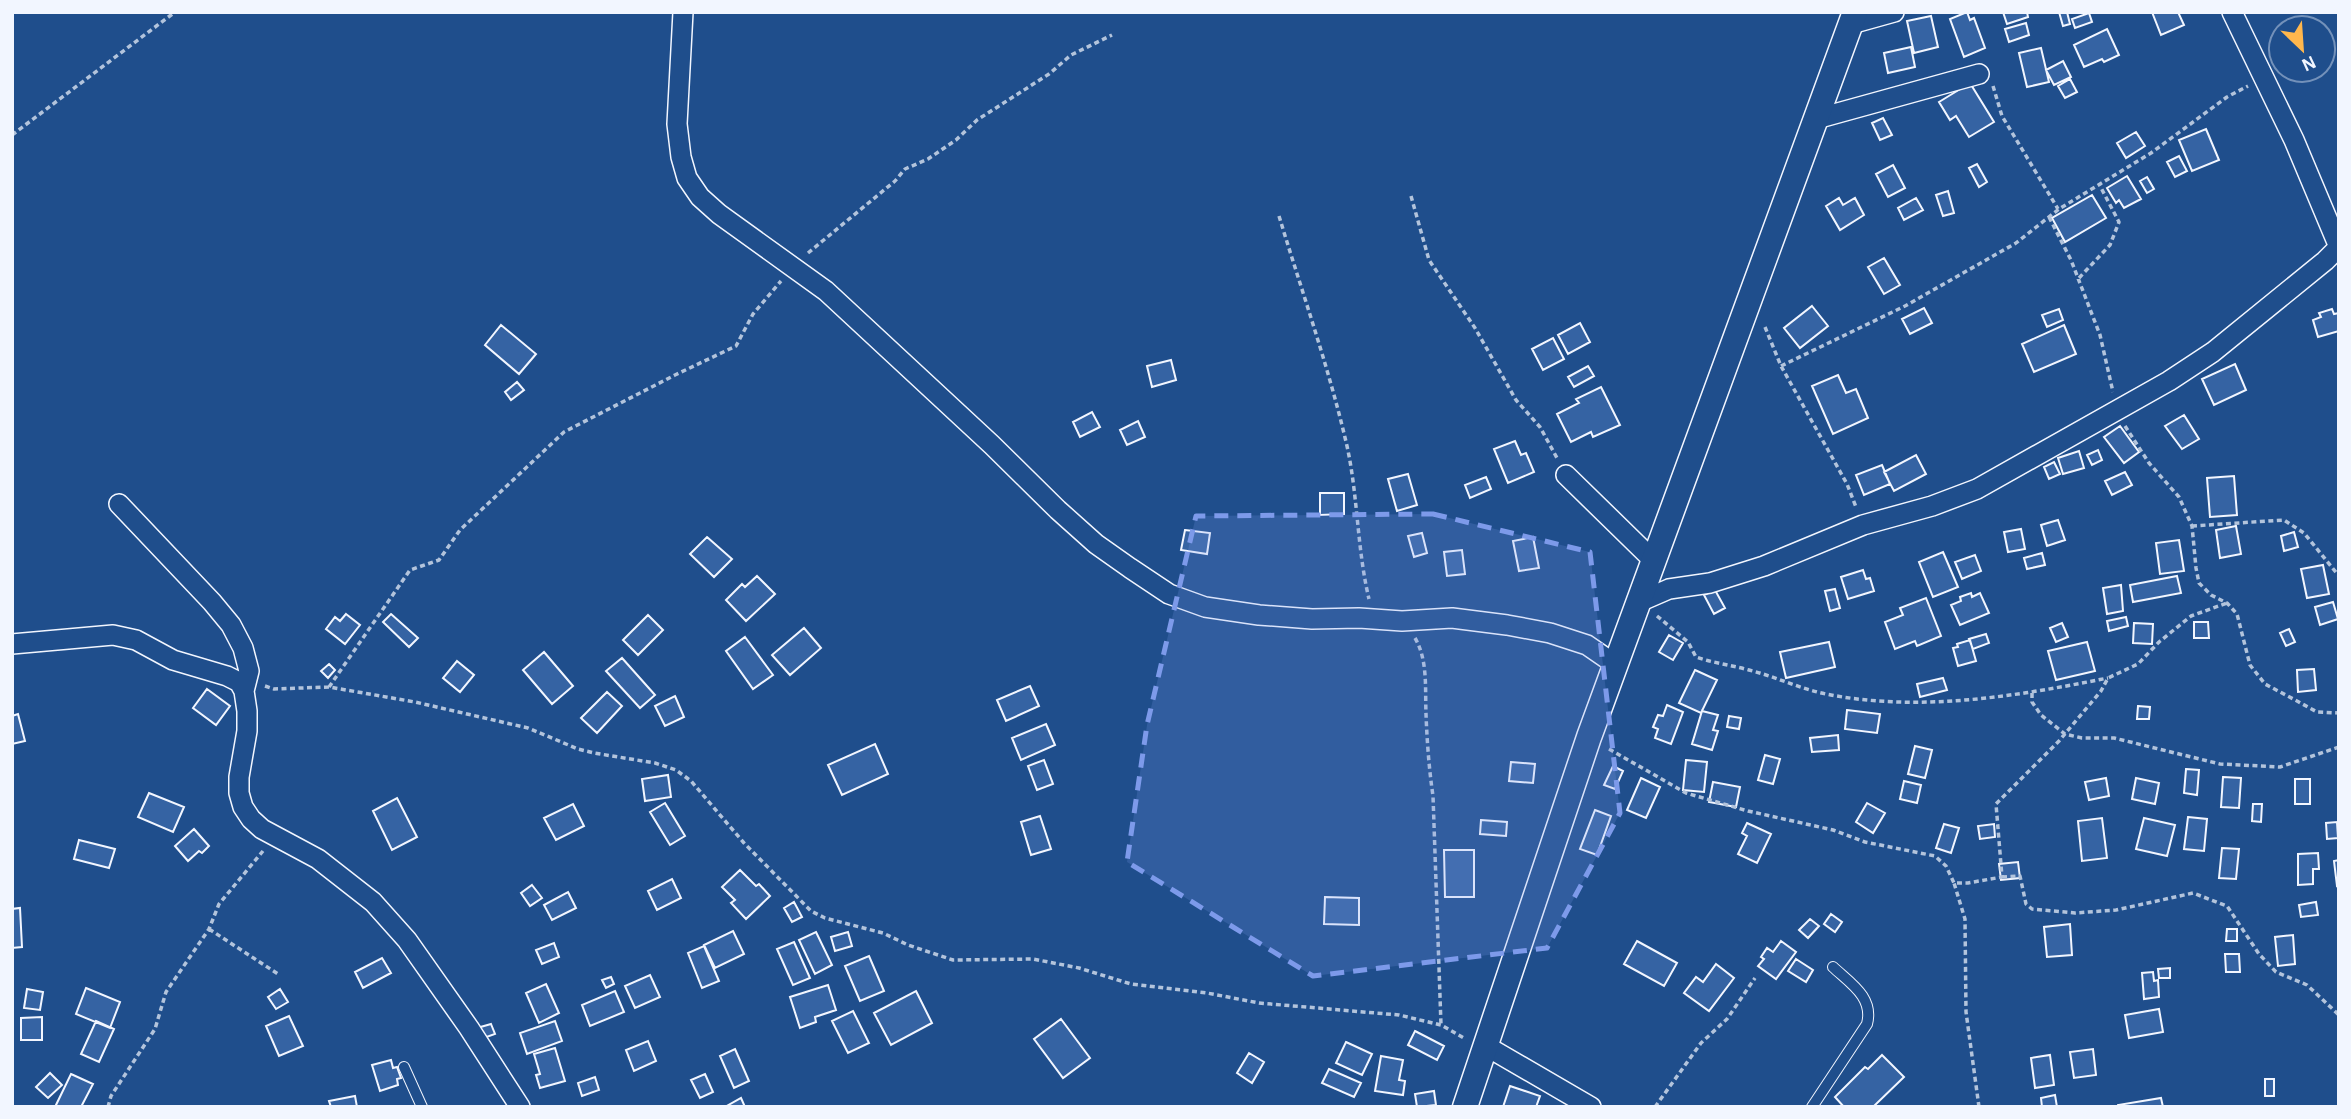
<svg xmlns="http://www.w3.org/2000/svg" width="2351" height="1119" font-family="'Alegreya Sans',sans-serif">
  <style>
    .building { fill: #3563a3; stroke: #f2f6ff; stroke-width: 2 }
    .lines { fill: none; stroke-linecap: round; stroke-linejoin: round }
    .service-casing { stroke: #f2f6ff; stroke-width: 12 }
    .minor-casing { stroke: #f2f6ff; stroke-width: 22 }
    .tertiary-casing { stroke: #f2f6ff; stroke-width: 27 }
    .path { stroke: #b3c4dc; stroke-width: 3.5; stroke-dasharray: 5 3.5; stroke-linecap: butt }
    .service { stroke: #1f4e8c; stroke-width: 10 }
    .minor { stroke: #1f4e8c; stroke-width: 19 }
    .tertiary { stroke: #1f4e8c; stroke-width: 24 }
    .marked { fill: #7d9aea; fill-opacity: 0.2; stroke: #7d9aea; stroke-width: 5; stroke-dasharray: 14 9; stroke-linejoin: round }
  </style>
  <rect width="100%" height="100%" fill="#1f4e8c"/>
  <!-- building -->
  <path class="building" d="M1967,12l3,8 4,-2 11,30 -21,9 -14,-38z
    M2003,12h24l1,5 -21,7z
    M2059,12h8l3,12 -7,2z
    M2152,12h26l6,13 -23,10z
    M2089,13l3,9 -17,6 -3,-9z
    M1931,16l7,31 -24,6 -7,-32z
    M2026,23l3,12 -20,7 -4,-13z
    M2107,29l12,26 -15,7 -2,-3 -18,8 -10,-22z
    M1911,47l4,20 -27,6 -4,-20z
    M2041,48l8,34 -22,5 -8,-34z
    M2063,61l8,16 -17,8 -8,-15z
    M2070,79l7,13 -12,6 -7,-12z
    M1970,83l24,39 -25,15 -13,-21 -6,4 -11,-18z
    M1883,118l9,17 -12,5 -8,-17z
    M2206,129l13,31 -27,11 -13,-31z
    M2136,132l9,14 -19,12 -9,-15z
    M2179,156l8,15 -12,6 -8,-15z
    M1977,164l10,18 -8,5 -10,-19z
    M1893,165l12,23 -17,9 -12,-23z
    M2127,176l14,23 -17,9 -5,-8 -3,3 -9,-15z
    M2147,177l7,12 -7,4 -7,-12z
    M1948,191l6,22 -11,3 -7,-21z
    M2092,195l14,23 -41,24 -13,-24z
    M1839,198l4,7 12,-7 9,17 -24,15 -14,-24z
    M1916,198l7,12 -19,10 -6,-12z
    M1884,258l16,27 -16,9 -16,-27z
    M1812,306l16,20 -28,22 -16,-20z
    M1924,308l8,15 -22,11 -8,-15z
    M2059,309l4,11 -16,7 -5,-12z
    M2332,309l2,5 5,-1v18l-21,6 -5,-17 8,-3 -2,-4z
    M1580,323l10,19 -22,12 -10,-19z
    M501,325l35,29 -17,20 -34,-29z
    M2064,325l12,29 -42,18 -12,-28z
    M1553,338l11,21 -21,11 -11,-21z
    M1171,360l5,20 -24,7 -5,-21z
    M2235,364l11,26 -32,15 -12,-26z
    M1588,366l6,10 -20,11 -6,-10z
    M1838,375l8,18 10,-4 12,29 -35,16 -21,-48z
    M517,382l7,8 -13,10 -6,-8z
    M1601,387l19,38 -27,12 -2,-5 -20,10 -14,-28 22,-11 -3,-4z
    M1092,412l8,15 -20,10 -7,-15z
    M2184,415l15,24 -17,10 -17,-23z
    M1138,421l7,16 -18,8 -7,-15z
    M2120,426l19,26 -15,11 -20,-26z
    M1515,441l6,14 5,-2 8,19 -26,11 -14,-34z
    M2098,450l4,10 -10,5 -5,-10z
    M2079,451l5,17 -21,6 -5,-16z
    M1916,455l10,19 -32,17 -10,-19z
    M2054,462l6,12 -11,5 -5,-12z
    M1882,465l8,19 -26,11 -8,-20z
    M2125,472l7,13 -20,10 -7,-14z
    M1408,474l9,31 -20,6 -9,-32z
    M2234,476l3,39 -27,2 -3,-39z
    M1486,477l5,12 -21,9 -5,-13z
    M1320,493h24v21l-24,1z
    M2058,520l7,20 -18,6 -6,-21z
    M2236,526l5,28 -21,4 -4,-28z
    M2236,526l5,28 -21,4 -4,-28z
    M2021,529l4,20 -17,3 -4,-20z
    M1185,530l25,3 -3,21 -26,-4z
    M2294,532l4,15 -14,4 -3,-15z
    M1422,533l5,20 -13,4 -6,-21z
    M707,537l25,22 -18,18 -24,-23z
    M1533,537l6,31 -20,3 -6,-30z
    M2179,540l5,31 -24,3 -4,-31z
    M1462,550l3,24 -18,2 -3,-24z
    M1943,552l15,35 -25,10 -14,-35z
    M2042,553l3,12 -18,4 -3,-11z
    M1975,555l6,16 -19,8 -7,-17z
    M2323,565l6,29 -22,4 -6,-29z
    M1863,570l3,9 4,-1 4,13 -26,8 -7,-22z
    M757,576l18,18 -29,27 -20,-21 16,-16 3,3z
    M2177,576l4,17 -48,9 -3,-17z
    M2121,585l2,26 -16,3 -4,-26z
    M1835,589l5,19 -10,3 -5,-20z
    M1715,590l10,18 -11,6 -10,-19z
    M1971,593l1,4 8,-4 9,20 -29,12 -9,-20 10,-4 -1,-4z
    M1926,598l15,38 -24,10 -2,-5 -20,8 -10,-27 18,-7 -3,-7z
    M2333,602l5,17 -18,6 -5,-18z
    M346,614l14,11 -15,19 -19,-15 9,-12 5,4z
    M391,614l27,24 -9,9 -26,-25z
    M648,615l15,15 -25,25 -15,-15z
    M2126,617l2,9 -19,5 -2,-10z
    M2194,622h14l1,16h-15z
    M2062,623l6,14 -12,5 -6,-14z
    M2134,623l19,1 -1,20 -19,-1z
    M804,628l17,20 -31,27 -18,-20z
    M2289,629l6,13 -9,4 -6,-13z
    M1986,634l3,9 -16,6 -4,-10z
    M1669,635l14,8 -10,17 -14,-8z
    M745,637l28,38 -20,14 -27,-38z
    M1970,640l6,21 -18,5 -5,-18 5,-1 -1,-3z
    M1829,642l6,25 -49,11 -6,-26z
    M2087,642l8,29 -39,9 -8,-29z
    M544,652l29,34 -21,18 -29,-34z
    M622,658l33,37 -15,13 -34,-37z
    M457,661l17,14 -14,17 -17,-14z
    M329,664l6,6 -7,8 -7,-7z
    M2314,669l2,21 -18,2 -1,-22z
    M1695,670l22,10 -16,33 -22,-10z
    M1943,678l4,12 -27,7 -3,-13z
    M1030,686l9,20 -33,15 -9,-21z
    M207,689l23,17 -14,19 -23,-17z
    M607,692l15,14 -25,27 -16,-15z
    M675,696l9,21 -19,9 -10,-20z
    M1667,705l16,7 -12,32 -16,-6 3,-9 -5,-2 5,-12 5,1z
    M2138,706l12,1 -1,12h-12z
    M1847,710l33,4 -3,19 -32,-4z
    M1702,711l16,4 -5,15 5,1 -6,19 -20,-6z
    M18,714l7,27 -13,3v-28z
    M1729,716l12,2 -2,11 -12,-2z
    M1046,724l9,21 -34,15 -9,-22z
    M1838,735l1,15 -27,2 -2,-14z
    M875,744l13,30 -46,21 -14,-30z
    M1915,746l17,4 -7,28 -17,-4z
    M1765,755l15,4 -7,25 -15,-4z
    M1044,760l9,24 -16,6 -9,-24z
    M1686,760l21,2 -3,30 -21,-2z
    M1511,762l24,2 -2,19 -24,-2z
    M1613,766l10,5 -8,18 -11,-4z
    M2186,769l13,1 -2,25 -13,-2z
    M668,775l3,22 -26,4 -3,-22z
    M2223,777l18,1 -2,30 -18,-1z
    M1641,778l19,9 -14,31 -19,-8z
    M2106,778l3,18 -20,4 -4,-18z
    M2136,778l23,5 -4,21 -23,-5z
    M2295,779h15v25h-15z
    M1904,781l17,4 -4,18 -17,-4z
    M1713,782l27,5 -4,20 -27,-5z
    M149,793l35,14 -11,25 -35,-15z
    M397,798l20,39 -25,13 -19,-39z
    M665,803l20,33 -15,9 -20,-33z
    M1867,803l18,10 -12,20 -17,-11z
    M573,804l11,22 -28,14 -12,-22z
    M2253,804h9l-1,18 -9,-1z
    M1595,810l16,6 -14,39 -17,-6z
    M1040,816l11,33 -20,6 -10,-33z
    M2188,817l19,2 -3,32 -20,-2z
    M2102,818l5,40 -25,3 -4,-40z
    M2144,818l31,7 -8,31 -31,-7z
    M1481,820l26,2 -1,14 -26,-2z
    M2337,822l1,16 -11,1 -1,-16z
    M1747,823l24,11 -14,29 -19,-9 9,-18 -5,-3z
    M1944,824l15,4 -8,25 -15,-5z
    M1994,824l1,13 -15,2 -2,-13z
    M194,829l15,17 -7,7 -3,-2 -11,10 -13,-15z
    M79,840l36,9 -6,19 -35,-9z
    M2222,848l17,1 -3,30 -17,-1z
    M1444,850h30v47h-29z
    M2318,853l1,16h-6v15l-15,1v-31z
    M2339,860v25l-2,1 -3,-25z
    M2018,862l2,16 -19,2 -2,-16z
    M740,870l16,16 3,-2 11,12 -24,23 -15,-16 4,-3 -13,-13z
    M672,879l9,19 -24,12 -9,-19z
    M532,885l10,13 -12,8 -9,-13z
    M568,892l8,16 -24,12 -8,-15z
    M1325,897l34,1v27l-35,-1z
    M794,902l8,15 -10,5 -8,-14z
    M2316,902l2,13 -17,2 -2,-12z
    M20,908l2,39 -10,1v-39z
    M1831,914l11,8 -7,10 -11,-8z
    M1810,919l9,7 -11,12 -9,-8z
    M2070,924l2,31 -25,2 -3,-30z
    M2227,929h10v12h-11z
    M733,931l11,23 -29,14 -11,-23z
    M816,932l16,33 -17,9 -16,-34z
    M848,932l4,14 -17,5 -4,-14z
    M2293,935l2,29 -17,2 -3,-29z
    M1637,941l40,22 -13,23 -40,-22z
    M1781,941l15,11 -20,27 -18,-13 6,-7 -3,-2 6,-9 6,4z
    M794,942l16,36 -17,7 -16,-36z
    M554,943l5,14 -17,7 -6,-14z
    M704,946l15,35 -17,7 -14,-35z
    M2225,954h14l1,18h-14z
    M869,956l15,35 -24,10 -15,-35z
    M382,958l9,15 -28,15 -8,-16z
    M1796,959l17,11 -7,12 -18,-11z
    M1716,964l18,14 -25,33 -25,-18 12,-16 7,5z
    M2170,968v10h-11l-1,-9z
    M2153,972l1,9 4,-1 1,17 -15,2 -2,-26z
    M650,975l10,22 -25,11 -10,-22z
    M611,977l3,7 -8,4 -4,-8z
    M546,984l13,29 -20,10 -13,-30z
    M828,985l8,25 -21,7 1,5 -16,6 -10,-31z
    M86,988l34,14 -10,26 -34,-14z
    M27,989l16,3 -3,18 -16,-2z
    M280,989l8,13 -12,7 -8,-12z
    M615,991l9,21 -34,14 -8,-21z
    M916,991l16,32 -41,22 -17,-32z
    M2159,1009l4,23 -34,6 -4,-23z
    M853,1011l16,32 -21,10 -16,-32z
    M289,1016l14,30 -24,10 -13,-30z
    M42,1017v23h-21v-22z
    M1061,1019l29,39 -27,20 -29,-39z
    M96,1021l18,8 -15,33 -18,-8z
    M555,1021l7,20 -35,13 -7,-21z
    M491,1024l4,10 -14,5 -4,-11z
    M491,1024l4,10 -14,5 -4,-11z
    M1415,1031l29,15 -7,14 -29,-15z
    M648,1041l8,20 -22,10 -8,-21z
    M1346,1042l26,12 -10,21 -26,-12z
    M555,1048l10,33 -25,7 -4,-13 4,-1 -6,-20z
    M735,1049l14,32 -15,7 -14,-32z
    M2093,1049l3,26 -22,3 -4,-26z
    M1249,1053l15,9 -12,21 -15,-10z
    M1882,1055l22,22 -31,30h-29l-9,-10 30,-30 3,2z
    M2050,1055l4,30 -19,3 -4,-30z
    M1381,1056l22,4 -4,20 6,1 -2,14 -28,-4z
    M391,1060l2,8 4,-1 4,11 -4,1 1,6 -18,6 -8,-26z
    M1329,1069l32,14 -7,14 -32,-14z
    M50,1073l12,12 -14,13 -12,-11z
    M71,1074l22,10 -12,23h-22l-3,-2z
    M705,1074l8,18 -13,6 -9,-18z
    M595,1077l4,13 -17,6 -4,-13z
    M2265,1079h9v17h-9z
    M1510,1086l30,10 -4,11h-33z
    M1434,1091l2,14 -19,2 -2,-13z
    M2055,1095l2,12h-15l-1,-9z
    M355,1096l2,11h-26l-2,-6z
    M741,1098l4,9h-20z
    M2161,1098l2,9h-45v-2z"/>
  <g class="lines">
    <defs>
      <path id="service" d="M404,1067l18,40
        M1812,1107l55,-83c7,-27 -17,-41 -34,-57"/>
      <path id="minor" d="M683,12l-6,112 4,33 6,21 13,19 19,17 107,77 166,154 66,65 38,34 34,24 39,26 36,13 54,8 53,4 47,-1 43,3 50,-3 55,7 43,8 37,12 29,20
        M1851,24l43,-12
        M1816,119l163,-45
        M1566,475l88,86
        M119,504l93,98 19,23 12,23 6,23 -5,20 3,20v20l-8,46v16l4,14 8,12 11,10 56,30 55,43 34,38 62,88 51,79
        M1639,602l30,-13 41,-6 54,-17 99,-41 69,-19 45,-17 192,-108 44,-29 112,-91 14,-14 -45,-107 -62,-128
        M12,644l101,-9 23,5 37,20 54,16 12,6 5,9
        M1486,1046l105,61"/>
      <path id="tertiary" d="M1465,1107l124,-370 266,-725"/>
    </defs>
    <!-- service casing -->
    <use href="#service" class="service-casing"/>
    <!-- minor casing -->
    <use href="#minor" class="minor-casing"/>
    <!-- tertiary casing -->
    <use href="#tertiary" class="tertiary-casing"/>
    <!-- path -->
    <path class="path" d="M1993,86l9,30 56,93
      M12,135l163,-123
      M1411,196l18,64 46,68 41,72 24,27 17,31
      M1279,216c23,76 50,152 68,230 11,50 10,103 22,153
      M2049,217l22,43 29,75 13,57
      M808,253l87,-72 10,-12 23,-10 28,-19 21,-20 72,-46 22,-19 41,-20
      M2079,278l31,-33 9,-23 -20,-38
      M1765,327l16,39 66,118 9,23
      M1781,366l124,-60 111,-63 43,-34 92,-56 76,-56 21,-11
      M2125,426l24,37 30,34 13,29 4,42 3,15 12,12 16,8 10,11 13,51 15,19 32,17 20,11 22,1
      M2192,526l92,-6 20,13 35,43
      M1657,616l31,26 8,15c17,6 35,8 53,13 28,7 53,20 82,25 92,17 186,1 277,-17
      M1415,638c13,22 10,51 11,76 1,27 3,55 7,82l8,229
      M265,686l9,3 55,-2 86,15 113,26 50,21 16,4 61,10 21,7 15,11 53,62 67,68 14,7 58,15 25,12 45,15 80,-1 46,9 52,16 76,9 52,10 140,12 42,10 23,13
      M329,687l81,-117 29,-10 21,-30 104,-98 111,-57 61,-29 17,-32 28,-33
      M2032,693v9l9,13 24,19 17,4h32l106,26 60,3 59,-20
      M1609,749l77,44 62,18 85,19 32,12 70,14 11,10 8,17
      M2002,877l18,-1 6,28 6,5 43,4 41,-3 77,-17 34,13 32,48 17,18 31,13 32,30
      M209,929l69,45
      M108,1107l3,-11 44,-67 11,-37 43,-63 10,-25 44,-53
      M1655,1107l46,-64 26,-24 28,-41
      M1979,1107l-13,-95 -1,-93 -11,-36h14l34,-6 -6,-73 63,-63 42,-50 7,-13 30,-14 21,-22 32,-26 36,-13"/>
    <!-- service -->
    <use href="#service" class="service"/>
    <!-- minor -->
    <use href="#minor" class="minor"/>
    <!-- tertiary -->
    <use href="#tertiary" class="tertiary"/>
  </g>
  <!-- marked area -->
  <path class="marked" d="M1433,514l157,38 30,261 -73,135 -234,28 -186,-114 20,-137 49,-209z"/>
  <!-- border -->
  <rect width="2351" height="1119" fill="none" stroke="#f2f6ff" stroke-width="28"/>
  <!-- north arrow -->
  <g transform="translate(2302 49) rotate(155)"><circle r="33" fill="#1f4e8c" stroke="#7391ba" stroke-width="2"/>
  <path d="M0-5L12 26L0 18L-12 26Z" fill="#ffb74d"/>
  <text y="-10" font-size="19" font-weight="bold" text-anchor="middle" fill="#f2f6ff">N</text>
  </g>
</svg>
